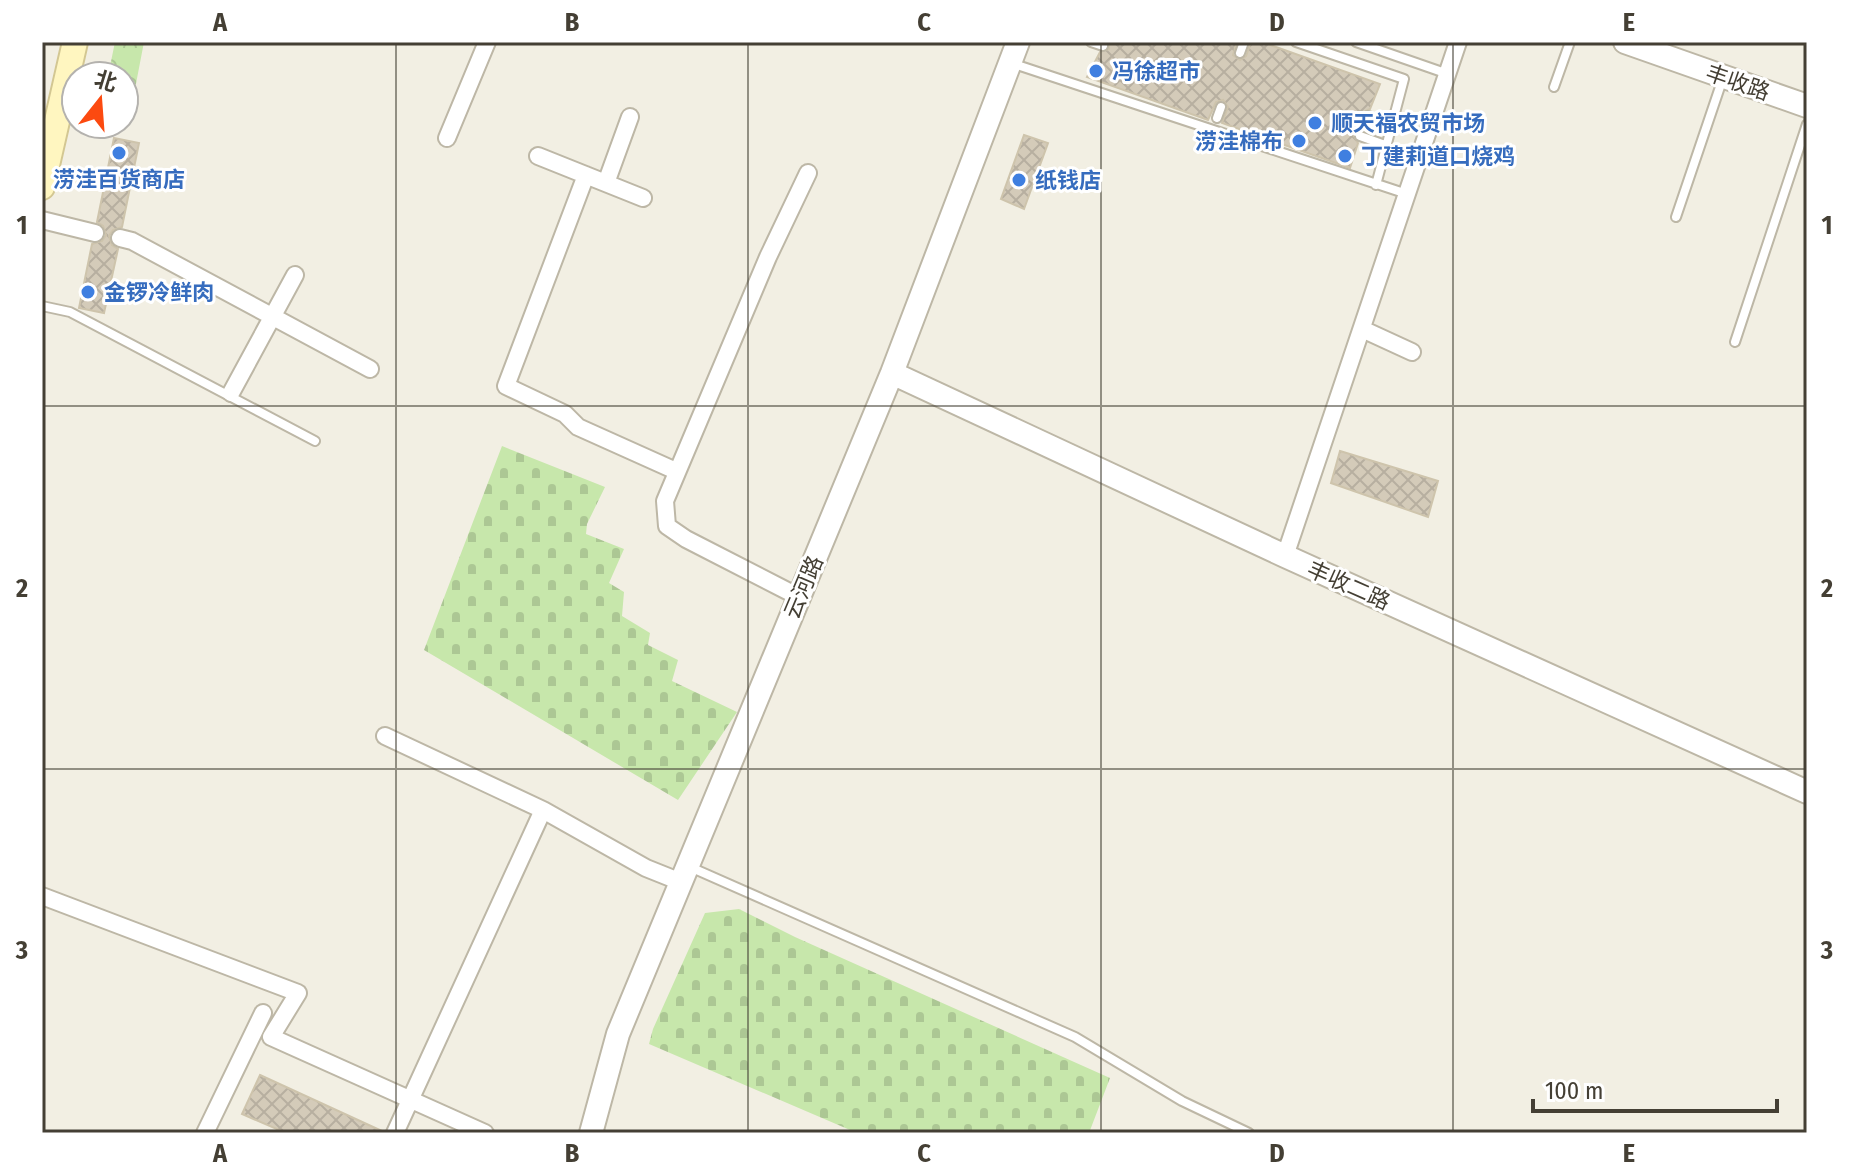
<svg xmlns="http://www.w3.org/2000/svg" width="1849" height="1175" font-family="'Fira Sans Condensed','Noto Sans SC',sans-serif">
  <style>
    .cemetery { fill: url(#cemetery-stones) }
    .park { fill: url(#park-crowns) }
    .building { fill: url(#building-cross-hatch); stroke: #cec4ac; stroke-width: 2 }
    .lines { fill: none; stroke-linecap: round; stroke-linejoin: round }
    .service-casing { stroke: #bdb7a6; stroke-width: 12 }
    .minor-casing { stroke: #bdb7a6; stroke-width: 20 }
    .tertiary-casing { stroke: #bdb7a6; stroke-width: 26 }
    .secondary-casing { stroke: #d3c792; stroke-width: 28 }
    .service { stroke: #fff; stroke-width: 8 }
    .minor { stroke: #fff; stroke-width: 16 }
    .tertiary { stroke: #fff; stroke-width: 22 }
    .secondary { stroke: #fff6c0; stroke-width: 24 }
    .grid { fill: none; stroke: #443f34; stroke-width: 2; stroke-opacity: 0.55 }
    .shop-dot { fill: #3f7fe0; stroke: #fff; stroke-width: 3 }
    .labels { text-anchor: middle; stroke-width: 6; stroke-linejoin: round; paint-order: stroke }
    .shop-label { font-size: 22px; font-weight: bold; fill: #366cbe; stroke: #fff; text-anchor: start }
    .street-label { font-size: 22px; fill: #443f34; stroke: #fff }
    .neatline { fill: none; stroke: #443f34; stroke-width: 3 }
    .grid-label { font-size: 26px; text-anchor: middle; font-weight: bold; fill: #443f34 }
  </style>
  <defs>
    <pattern id="cemetery-stones" width="16" height="16" patternUnits="userSpaceOnUse" patternTransform="scale(2)"><rect width="16" height="16" fill="#c7e7ab"/><path d="M2 7V4a2 2 0 0 1 4 0v3zM10 15v-3a2 2 0 0 1 4 0v3z" fill="#acc794"/></pattern>
    <pattern id="park-crowns" width="20" height="18" patternUnits="userSpaceOnUse" patternTransform="scale(2)"><rect width="20" height="18" fill="#c7e7ab"/><path d="M2 6a3 3 0 1 1 6 0M12 15a3 3 0 1 1 6 0" fill="none" stroke="#acc794"/></pattern>
    <pattern id="building-cross-hatch" width="8" height="8" patternUnits="userSpaceOnUse" patternTransform="scale(2)"><rect width="8" height="8" fill="#d4cbb9"/><path d="M0 0l8 8M0 8l8-8" fill="none" stroke="#b7afa0"/></pattern>
  </defs>
  <rect width="100%" height="100%" fill="#f2efe3"/>
  <!-- cemetery -->
  <path class="cemetery" d="M502,446l103,41 -18,37 -1,10 38,15 -15,34 15,9 -2,24 28,17 -2,12 30,15 -6,21 65,31 -59,88 -254,-150z
    M739,909l56,28 315,141 -21,55h-232l-208,-89 4,-15 52,-116z"/>
  <!-- park -->
  <path class="park" d="M115,42h29l-15,78 -5,-2v-42h-16z"/>
  <!-- building -->
  <path class="building" d="M1109,42h128l-4,13 7,5 6,-4 5,-14h11l118,42 -10,25 -8,4 -1,5 5,4 -3,8h-7l-3,4 5,9 -8,25 -128,-45 6,-16 -5,-7 -7,2 -8,18 -121,-43 13,-25 9,-3z
    M1024,135l24,8 -24,66 -23,-10z
    M114,138l25,5 -17,84 -9,3 -4,6 3,9 6,4 -14,64 -25,-5 13,-64 10,-3 4,-6 -3,-9 -6,-4z
    M1340,451l98,30 -10,36 -97,-34z
    M260,1075l124,57v1h-98l-44,-19z"/>
  <g class="lines">
    <defs>
      <path id="service" d="M1091,42l12,4
        M1296,42l108,37 -28,106
        M1356,42l92,32
        M1240,53l4,-11
        M1011,63l396,131
        M1554,87l16,-45
        M1368,116l23,8
        M1217,118l4,-11
        M1360,136l25,9
        M1676,217l47,-139
        M42,306l28,6 245,129
        M1735,342l72,-218
        M690,867l385,170 107,64 67,32"/>
      <path id="minor" d="M447,138l40,-96
        M538,156l105,42
        M586,175l-80,211 59,28 13,13 98,44
        M606,183l24,-66
        M42,220l53,13
        M120,238l12,3 238,128
        M1362,329l50,23
        M231,393l64,-118
        M1285,556l173,-514
        M799,597l-113,-58 -19,-13 -2,-25 103,-244 40,-84
        M385,736l158,74 103,58 35,14
        M42,896l256,97 -27,44 214,96
        M205,1133l58,-120
        M395,1133l148,-323"/>
      <path id="tertiary" d="M1625,42l182,64
        M892,373l393,183 522,236
        M591,1133l27,-99 274,-661 126,-331"/>
      <path id="secondary" d="M42,187l33,-145"/>
    </defs>
    <!-- service casing -->
    <use href="#service" class="service-casing"/>
    <!-- minor casing -->
    <use href="#minor" class="minor-casing"/>
    <!-- tertiary casing -->
    <use href="#tertiary" class="tertiary-casing"/>
    <!-- secondary casing -->
    <use href="#secondary" class="secondary-casing"/>
    <!-- service -->
    <use href="#service" class="service"/>
    <!-- minor -->
    <use href="#minor" class="minor"/>
    <!-- tertiary -->
    <use href="#tertiary" class="tertiary"/>
    <!-- secondary -->
    <use href="#secondary" class="secondary"/>
  </g>
  <!-- grid -->
  <path class="grid" d="M396,42v1091M748,42v1091M1101,42v1091M1453,42v1091M42,406h1765M42,769h1765"/>
  <!-- markers -->
  <g class="shop-dot">
    <circle cx="1096" cy="71" r="8"/>
    <circle cx="1315" cy="123" r="8"/>
    <circle cx="1299" cy="141" r="8"/>
    <circle cx="119" cy="153" r="8"/>
    <circle cx="1345" cy="156" r="8"/>
    <circle cx="1019" cy="180" r="8"/>
    <circle cx="88" cy="292" r="8"/>
  </g>
  <g class="labels">
    <!-- shop labels -->
    <g class="shop-label">
      <text x="1112" y="79">冯徐超市</text>
      <text x="1331" y="131">顺天福农贸市场</text>
      <text x="1283" y="149" text-anchor="end">涝洼棉布</text>
      <text x="1361" y="164">丁建莉道口烧鸡</text>
      <text x="119" y="187" text-anchor="middle">涝洼百货商店</text>
      <text x="1035" y="188">纸钱店</text>
      <text x="104" y="300">金锣冷鲜肉</text>
    </g>
    <!-- street labels -->
    <g class="street-label">
      <text transform="translate(1738 82) rotate(19)" y="8">丰收路</text>
      <text transform="translate(1349 585) rotate(24)" y="8">丰收二路</text>
      <text transform="translate(803 587) rotate(-67)" y="8">云河路</text>
    </g>
  </g>
  <!-- border -->
  <rect width="1849" height="1175" fill="none" stroke="#ffffff" stroke-width="88"/>
  <!-- north arrow -->
  <g transform="translate(100 100) rotate(17)"><circle r="38" fill="#ffffff" stroke="#b4b2ae" stroke-width="2"/>
  <path d="M0-6L14 30L0 20L-14 30Z" fill="#fc4a10"/>
  <text y="-12" font-size="22" font-weight="bold" text-anchor="middle" fill="#443f34">北</text>
  </g>
  <!-- scale -->
  <path d="M1533 1099v12h244v-12" fill="none" stroke="#443f34" stroke-width="4"/>
  <text x="1545" y="1099" font-size="24" fill="#443f34" stroke="#ffffff" stroke-width="6" paint-order="stroke">100 m</text>
  <rect x="44" y="44" width="1761" height="1087" class="neatline"/>
  <g class="grid-label">
    <text x="220" y="31">A</text>
    <text x="572" y="31">B</text>
    <text x="924" y="31">C</text>
    <text x="1277" y="31">D</text>
    <text x="1629" y="31">E</text>
    <text x="22" y="234">1</text>
    <text x="1827" y="234">1</text>
    <text x="22" y="597">2</text>
    <text x="1827" y="597">2</text>
    <text x="22" y="959">3</text>
    <text x="1827" y="959">3</text>
    <text x="220" y="1162">A</text>
    <text x="572" y="1162">B</text>
    <text x="924" y="1162">C</text>
    <text x="1277" y="1162">D</text>
    <text x="1629" y="1162">E</text>
  </g>
</svg>
